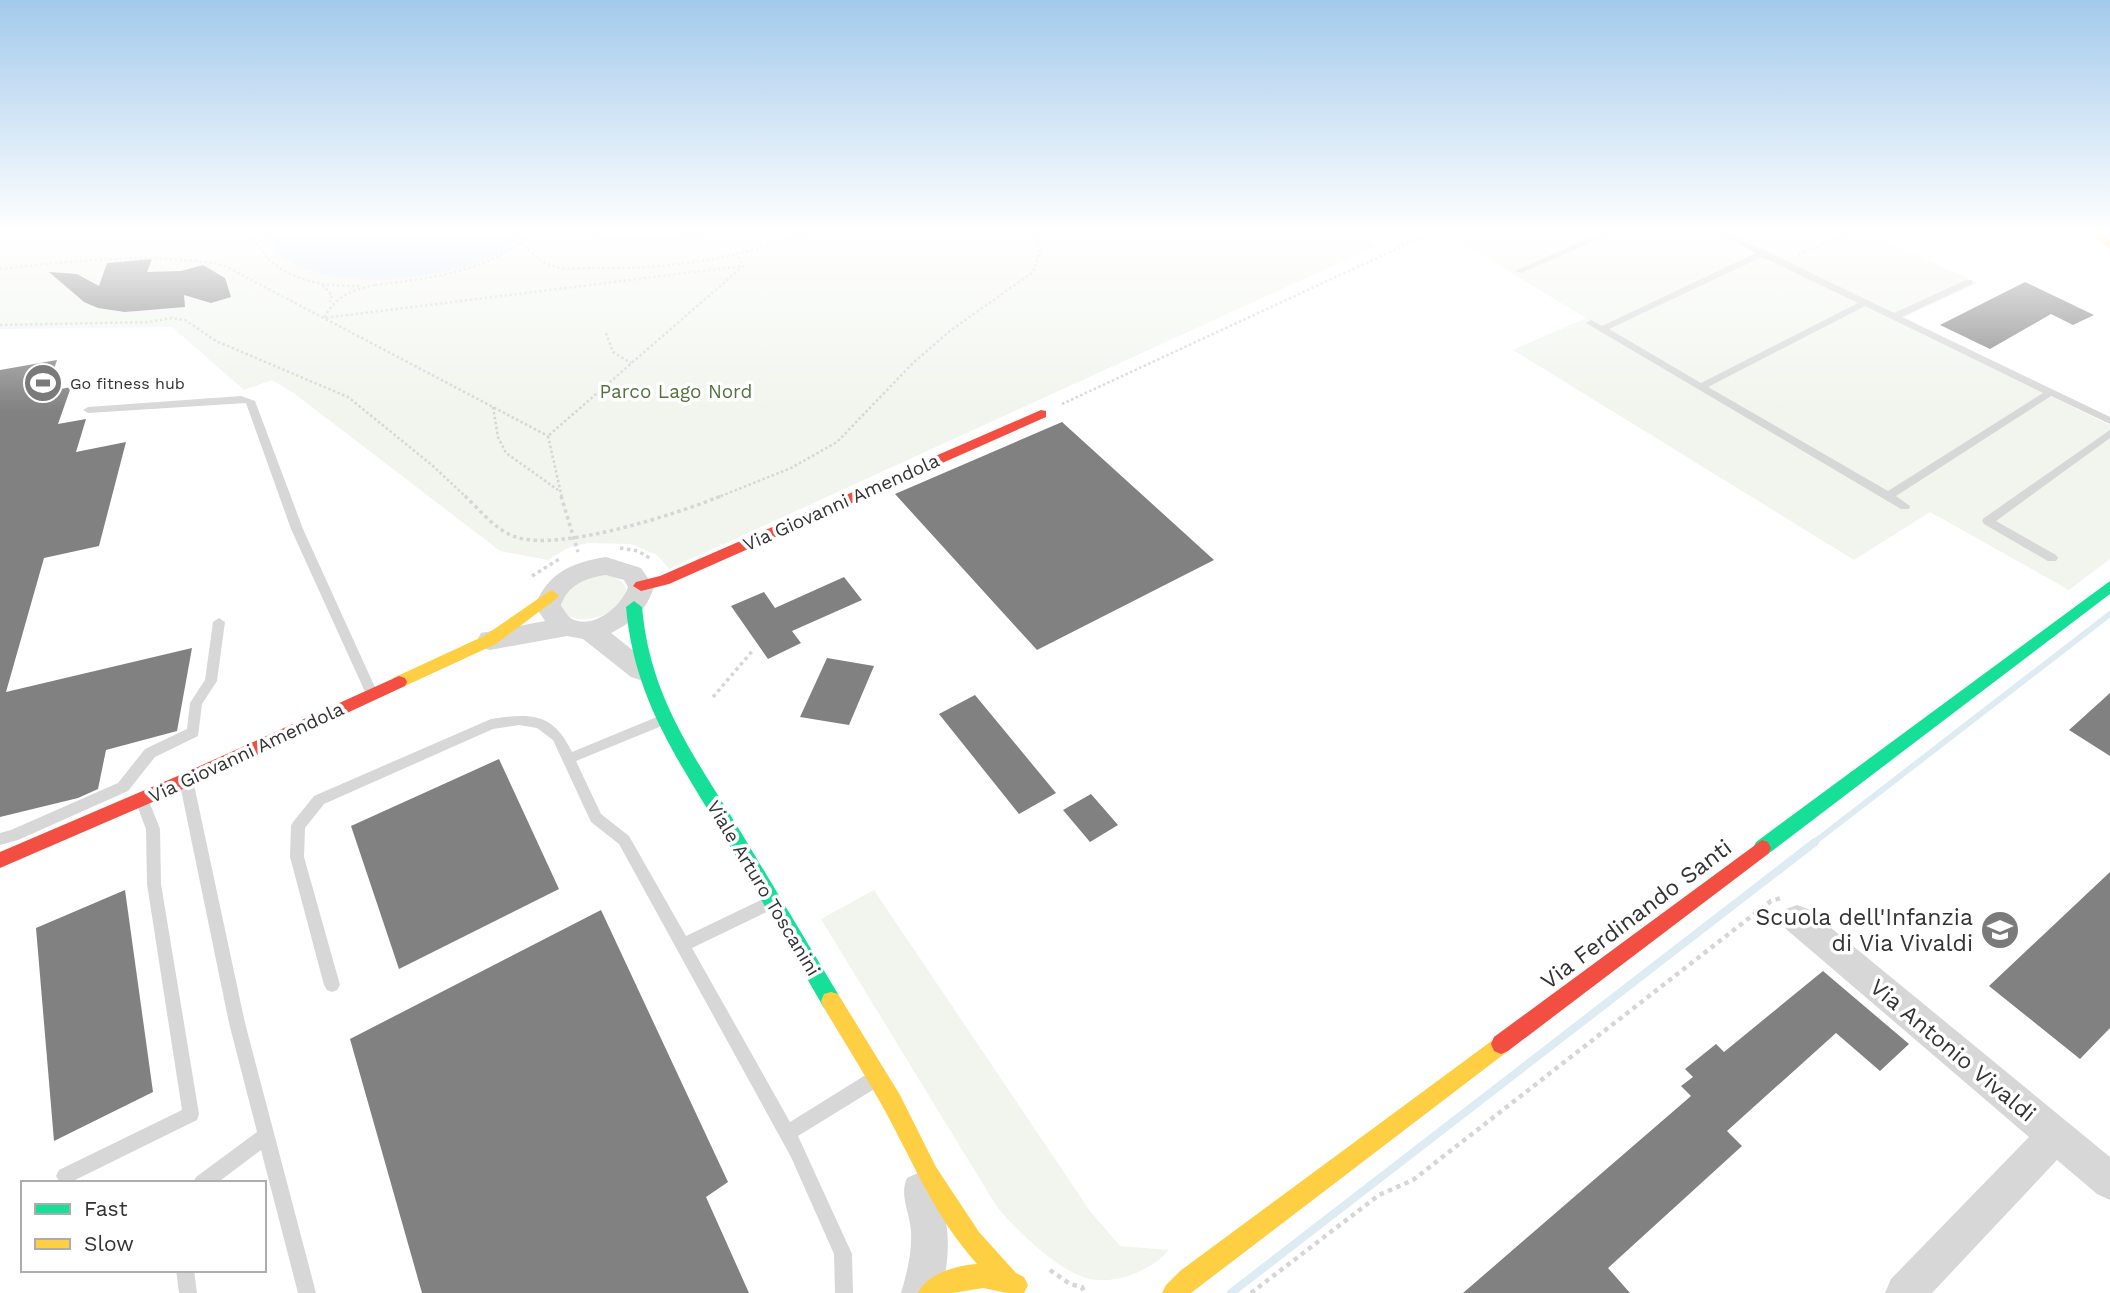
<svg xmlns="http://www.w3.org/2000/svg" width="2110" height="1293" font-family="'Work Sans',sans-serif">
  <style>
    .green { fill: #f1f5ed }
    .water { fill: #ddebf3 }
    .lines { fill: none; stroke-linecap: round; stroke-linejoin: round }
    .stream-far1 { stroke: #ddebf3; stroke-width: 6 }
    .stream { stroke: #ddebf3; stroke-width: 8 }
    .building { fill: #818181 }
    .path-far2 { stroke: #d6d6d6; stroke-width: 2.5; stroke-dasharray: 2.5 2.5; stroke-linecap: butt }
    .path-far1 { stroke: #d6d6d6; stroke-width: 3.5; stroke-dasharray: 3.5 3.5; stroke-linecap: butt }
    .path { stroke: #d6d6d6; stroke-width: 4.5; stroke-dasharray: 4.5 4.5; stroke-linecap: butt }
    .lane { fill: #d7d7d7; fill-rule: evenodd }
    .street { fill: #d7d7d7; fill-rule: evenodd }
    .fast { fill: #16e098; fill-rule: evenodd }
    .slow { fill: #ffcf43; fill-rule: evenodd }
    .jam { fill: #f24e42; fill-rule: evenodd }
    .labels { text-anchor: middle; stroke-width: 7; stroke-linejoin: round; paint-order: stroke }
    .far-poi-label { font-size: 16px; fill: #333; stroke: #fff; text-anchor: start }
    .park-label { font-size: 19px; fill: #56703f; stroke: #fff }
    .street-label { font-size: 19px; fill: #333; stroke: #fff }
    .near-street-label { font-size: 23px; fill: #333; stroke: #fff }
    .near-poi-label { font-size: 23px; fill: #333; stroke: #fff; text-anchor: end }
  </style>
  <rect width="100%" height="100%" fill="#fff"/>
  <!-- green -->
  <path class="green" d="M0,231h1357l19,15 -707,323 -12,-14 -26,-11 -43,-1 -20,5 -20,12 -48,-9 -205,-157 -23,-14 -28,10 -72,-63 -172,2z
    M1864,231l114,52 -74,34 18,10 -6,4 194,94v134l-41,31 -139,-78 -76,48 -341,-210 73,-32 -142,-86z
    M609,575c43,15 -4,48 -30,44 -31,-5 -14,-31 4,-40 7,-4 18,-4 26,-4z
    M874,890l216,321 30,35 49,4c-18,21 -55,36 -83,28 -30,-9 -69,-47 -89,-71l-176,-288z"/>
  <!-- water -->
  <path class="water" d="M264,231h260c-7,7 -15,18 -24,22 -52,28 -162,39 -214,7 -11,-7 -12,-21 -22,-29z
    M588,231h146l-54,8 -79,3 -13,-7z"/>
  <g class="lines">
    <!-- stream-far1 -->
    <path class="stream-far1" d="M1812,844l298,-230"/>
    <!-- stream -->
    <path class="stream" d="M1231,1293l584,-451"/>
  </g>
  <!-- building -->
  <path class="building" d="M152,259l-5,13 34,-1 22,-6 22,13 6,19 -20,6 -27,-8 1,12 -60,5 -27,-4 -14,-6 -35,-30 28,2 22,12 8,-23z
    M2025,282l69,33 -21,10 -22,-11 -61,35 -50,-24z
    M57,360l-11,32 25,-5 -13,37 28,-5 -10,33 50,-10 -27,104 -55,12 -38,134 186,-44 -15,83 -71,19 -8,39 -20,9 -78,19v-447z
    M1062,422l152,138 -177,90 -142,-156z
    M844,577l18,23 -70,31 9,12 -33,16 -37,-53 33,-14 11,16z
    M827,658l47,8 -25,59 -49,-8z
    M2110,693v63l-41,-26z
    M975,695l81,98 -37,21 -80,-100z
    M499,759l60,130 -160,80 -48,-143z
    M1091,794l27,31 -28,17 -27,-32z
    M2110,872v156l-30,31 -91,-73z
    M125,890l28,202 -99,49 -18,-213z
    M601,910l127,272 -22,15 43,96h-327l-72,-254z
    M1823,971l86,73 -29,27 -44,-38 -109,98 15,15 -134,122 22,25h-167l228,-197 -10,-10 12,-9 -8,-8 31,-25 8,8z"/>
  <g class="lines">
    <!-- path-far2 -->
    <path class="path-far2" d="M247,231c8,8 13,18 20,26 23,26 62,29 94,29
      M531,231l-10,11c10,10 20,22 35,25 11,3 26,1 38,1 72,2 150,-10 217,-37
      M736,252l7,13
      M1798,255l53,-24
      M0,269c75,-8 148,-17 223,-4l325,171
      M322,285l10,10 -2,7
      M375,285c-22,5 -40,11 -51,33l419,-52 -195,170
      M375,285c53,-7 102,-11 146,-43
      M0,325l149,-3 23,-4 13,2 31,21 132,56 85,69 34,32
      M606,333l7,19 18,11
      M1062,404l373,-173
      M493,407l5,30 8,16 52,37
      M548,436l14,62
      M716,498l75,-30 46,-26 77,-80 36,-31 83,-59 7,-20 -5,-21"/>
    <!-- path-far1 -->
    <path class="path-far1" d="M465,496c15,14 31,35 51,41 44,15 161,-23 205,-41
      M561,496l17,56
      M620,548l18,3 13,8
      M532,576l29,-18
      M713,697l41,-48"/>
    <!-- path -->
    <path class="path" d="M1050,1270l20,14 12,3 2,6
      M1251,1293l128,-98 34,-15 358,-279 13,-4"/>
    <!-- lane -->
    <path class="lane" d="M1605,231h12l-95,42 -7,-2z
      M1712,231h12l170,82 72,-33h6v4l-70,33 208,100v7l-59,-28 -155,100 14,10 -1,3h-8l-315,-186 5,-3 11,6 154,-73zM1762,257l96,46 -157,80 -92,-54zM1865,306l178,87 -155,98 -180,-104z
      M241,396l14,5 48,128 75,165 -2,3h-8l-2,-3 -75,-165 -45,-126 -158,10 -5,-3 5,-3z
      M2110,430v8l-114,83 60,34 2,3 -2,3h-8l-64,-37 -2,-3 2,-3z
      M219,618l6,4 -8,59 -15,23 -4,32 -43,21 -27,34 -110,49 -18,5v-12l11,-3 107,-47 27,-34 42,-20 3,-26 15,-23 8,-58z
      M664,714l5,1 1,4 -1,4 -93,38 25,53 28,22 57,100 77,-37 5,-2 5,2 2,5 -2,5 -81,39 98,174 74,-46 6,-2 6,2 2,6 -2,6 -78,48 54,118 1,39h-18l-1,-39 -43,-97 -172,-313 -28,-22 -38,-82 -16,-12 -18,-3 -26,4 -169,75 -19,24 -1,29 36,128 -3,5 -5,2 -5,-2 -3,-5 -34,-128 1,-31 2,-4 21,-26 177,-77c40,-6 62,-7 81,33z
      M186,774l5,2 2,4 52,243 71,270h-18l-37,-143 -44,33h-24l3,-6 61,-45 -28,-109 -50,-243 2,-4z
      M142,794l5,2 13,33 1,55 38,230 -2,6 -126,62 -11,1 -4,-7 3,-6 123,-60 -35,-226 -1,-55 -11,-29 2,-4z
      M176,1270h18l3,23h-18z"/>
    <!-- street -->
    <path class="street" d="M606,557l35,11 13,19c-8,24 -21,35 -43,46l38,30 4,7 -4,7 -9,3 -9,-3 -48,-38 -16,-3 -77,14 -9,-3 -4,-7 4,-7 64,-12 -10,-15c12,-33 38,-44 71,-49zM606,575l18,5 4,7c-6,19 -35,43 -56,32 -5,-3 -8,-9 -11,-14 7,-20 24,-27 45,-30z
      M1797,905l11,4 302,248v43l-13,-6 -40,-34 -125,133h-47l6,-14 138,-142 -243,-208 -5,-10 5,-10z
      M920,1172l13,6c17,40 19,73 8,115h-40c6,-20 11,-40 10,-61 -1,-20 -12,-36 -4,-54z"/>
    <!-- fast -->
    <path class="fast" d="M2110,581v13l-342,260 -6,2 -6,-2 -3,-6 3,-6z
      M634,601l8,6c8,90 51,147 97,222 33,55 66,110 99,165l3,7 -3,7 -7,2 -7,-2c-33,-58 -67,-115 -100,-172 -46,-76 -90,-137 -98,-229z"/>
    <!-- slow -->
    <path class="slow" d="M2087,231h12l11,10v8z
      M551,590l8,5 -3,4 -60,45 -91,42h-12l-2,-4 2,-4 91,-42z
      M831,992l7,2 62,101 36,72 43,65 37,41 8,4 4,8 -4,8h-17l-24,-5 -30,5h-35c8,-19 40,-28 59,-29 -42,-47 -63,-100 -93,-155 -19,-34 -40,-68 -60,-101l-3,-7 3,-7z
      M1501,1034l7,3 3,7 -3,7 -317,242h-29l4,-8 14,-14z"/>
    <!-- jam -->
    <path class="jam" d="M1041,410l5,1v6l-377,167 -28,7 -8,-5 3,-4 24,-6z
      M399,676l6,2 2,4 -2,4 -213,99 -192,83v-16l180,-77z
      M1762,840l6,2 3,6 -3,6 -260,197 -7,3 -7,-3 -3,-7 3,-7z"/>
  </g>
  <!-- sky -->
  <linearGradient id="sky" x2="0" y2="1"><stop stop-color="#a3caec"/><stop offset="0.56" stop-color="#fff"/><stop offset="1" stop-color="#fff" stop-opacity="0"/></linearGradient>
  <rect width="2110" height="412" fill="url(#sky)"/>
  <!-- icons -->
  <defs>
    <symbol id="stadium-disc" viewBox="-11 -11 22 22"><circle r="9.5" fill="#7a7a7a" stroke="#fff"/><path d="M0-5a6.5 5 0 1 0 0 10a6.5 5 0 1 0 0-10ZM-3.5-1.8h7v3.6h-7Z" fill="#fff"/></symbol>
    <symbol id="school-disc" viewBox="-11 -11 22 22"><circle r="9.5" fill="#7a7a7a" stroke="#fff"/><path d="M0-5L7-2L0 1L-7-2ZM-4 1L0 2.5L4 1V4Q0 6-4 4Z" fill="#fff"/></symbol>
  </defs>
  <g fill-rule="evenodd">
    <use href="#stadium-disc" x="21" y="361" width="44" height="44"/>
    <use href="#school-disc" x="1978" y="908" width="44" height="44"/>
  </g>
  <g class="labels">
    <!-- far-poi labels -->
    <g class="far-poi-label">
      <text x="70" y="389">Go fitness hub</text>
    </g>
    <!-- park labels -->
    <g class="park-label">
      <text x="676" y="398">Parco Lago Nord</text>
    </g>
    <!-- street labels -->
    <g class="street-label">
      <text transform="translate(841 502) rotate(-24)" y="7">Via Giovanni Amendola</text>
      <text transform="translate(246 752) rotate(-25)" y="7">Via Giovanni Amendola</text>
      <text transform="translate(764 888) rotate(59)" y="7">Viale Arturo Toscanini</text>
    </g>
    <!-- near-street labels -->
    <g class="near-street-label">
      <text transform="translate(1636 914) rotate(-37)" y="8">Via Ferdinando Santi</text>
      <text transform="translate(1953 1050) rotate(40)" y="8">Via Antonio Vivaldi</text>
    </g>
    <!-- near-poi labels -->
    <g class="near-poi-label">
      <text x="1973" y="925">Scuola dell'Infanzia<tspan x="1973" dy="26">di Via Vivaldi</tspan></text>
    </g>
  </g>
  <!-- legend -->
  <rect x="21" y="1181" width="245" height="91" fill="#ffffff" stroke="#adadad" stroke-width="2"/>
  <rect x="35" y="1204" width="35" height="10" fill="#16e098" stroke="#adadad" stroke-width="2"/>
  <text x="84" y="1216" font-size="21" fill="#333333">Fast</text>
  <rect x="35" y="1239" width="35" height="10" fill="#ffcf43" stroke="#adadad" stroke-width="2"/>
  <text x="84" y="1251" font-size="21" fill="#333333">Slow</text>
</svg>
